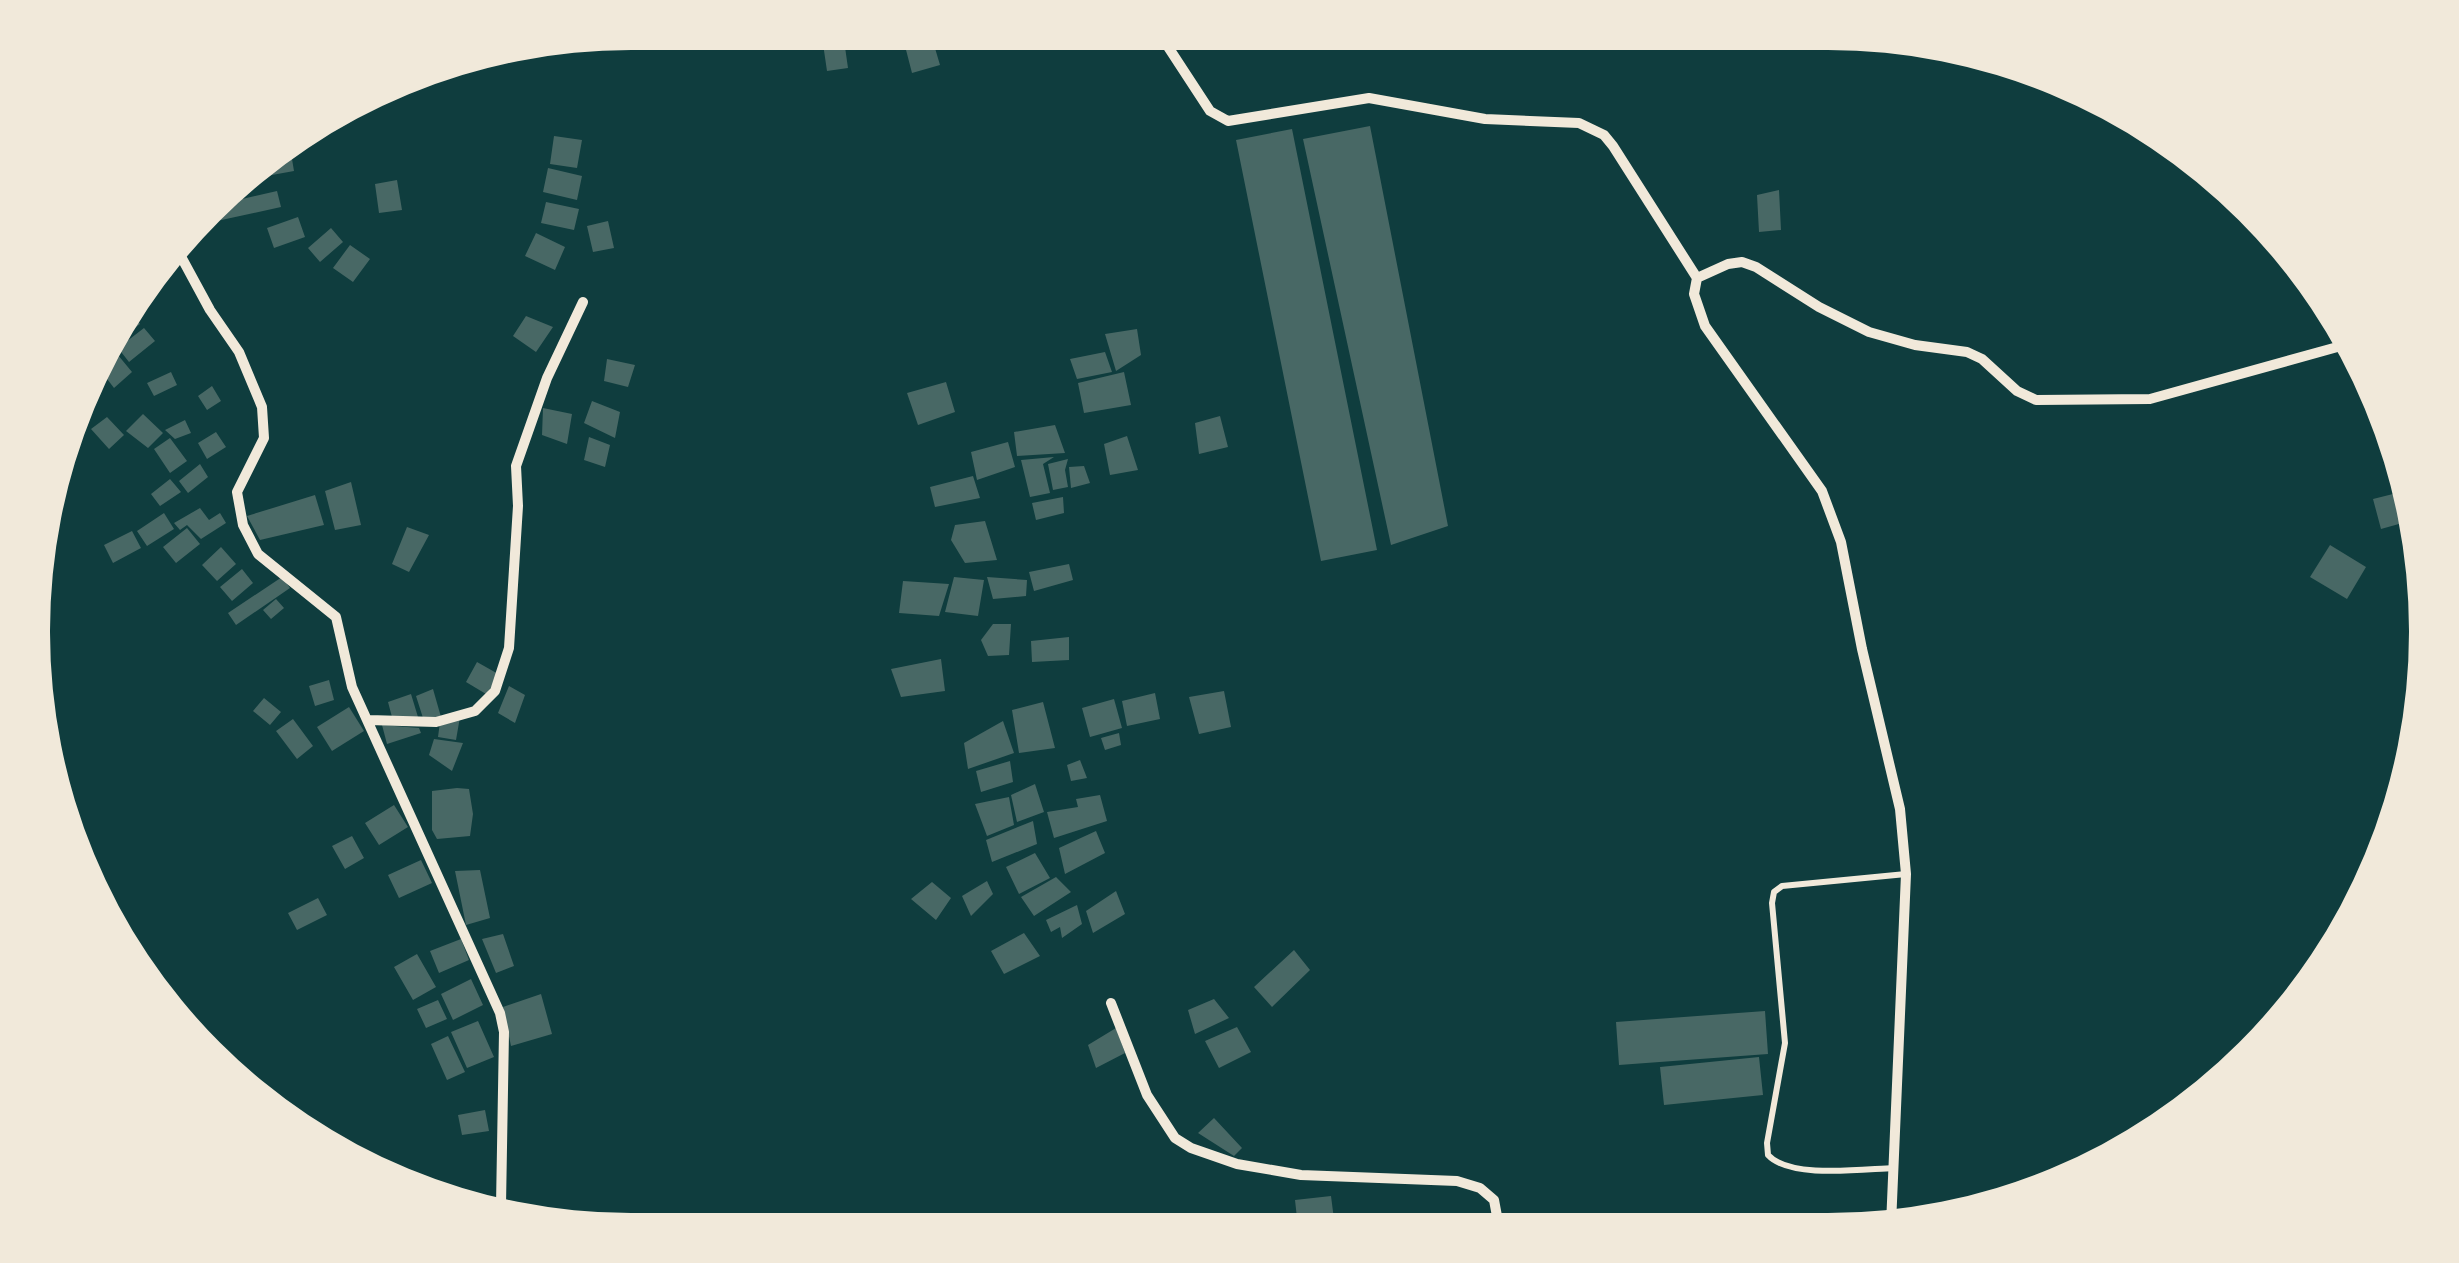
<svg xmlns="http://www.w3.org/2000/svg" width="2459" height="1263" font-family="'Golos Text',sans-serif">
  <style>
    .building { fill: #486865 }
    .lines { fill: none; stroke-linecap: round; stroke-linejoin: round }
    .service { stroke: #f1e9da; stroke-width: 6 }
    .minor { stroke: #f1e9da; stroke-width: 10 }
  </style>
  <rect width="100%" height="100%" fill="#0f3d3e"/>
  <!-- building -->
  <path class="building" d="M843,33l5,35 -21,3 -5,-34z
    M932,38l8,27 -28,8 -7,-27z
    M1370,126l78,400 -57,19 -88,-406z
    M1292,129l85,421 -56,11 -85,-421z
    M554,136l28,4 -5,28 -27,-4z
    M291,153l3,18 -33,6 -2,-12 7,-8z
    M548,168l34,8 -5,24 -34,-8z
    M397,180l5,30 -23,3 -4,-29z
    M236,190l2,10 39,-9 4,16 -78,17z
    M1779,190l2,40 -22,2 -2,-37z
    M546,202l33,7 -5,21 -33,-7z
    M298,217l7,20 -31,11 -7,-20z
    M608,221l6,27 -21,4 -6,-26z
    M331,228l12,14 -23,20 -12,-14z
    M536,233l29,14 -10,23 -30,-14z
    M350,245l20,14 -17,23 -20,-14z
    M129,309l11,15 -27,20 7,-16z
    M526,316l27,11 -17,25 -23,-16z
    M144,328l11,13 -26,21 -11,-14z
    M1137,329l4,26 -25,16 -11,-37z
    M113,349l19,23 -18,16 -13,-17z
    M1105,352l7,20 -35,7 -7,-20z
    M607,359l28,6 -7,22 -24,-6z
    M171,372l6,13 -23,11 -7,-13z
    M1124,372l7,33 -47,8 -6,-30z
    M946,382l9,30 -37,13 -11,-32z
    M212,386l9,15 -14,9 -9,-14z
    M592,401l28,11 -5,26 -31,-15z
    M543,408l29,6 -5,30 -25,-9z
    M143,414l20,19 -15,15 -22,-17z
    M1220,416l8,31 -29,7 -4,-31z
    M107,417l17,18 -15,14 -18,-20z
    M185,420l6,13 -16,6 -10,-9z
    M1055,425l10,28 -48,3 -3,-24z
    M216,432l10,15 -19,12 -9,-16z
    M1127,436l11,34 -28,5 -6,-31z
    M589,437l21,8 -5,22 -21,-7z
    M170,438l17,23 -17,12 -16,-24z
    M1008,442l7,25 -38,13 -6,-28z
    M1054,457l-11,7 7,29 -20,4 -9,-37z
    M1068,459l-3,11 3,17 -15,3 -5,-26z
    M200,464l8,13 -20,16 -9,-12z
    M1084,466l6,17 -19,5 -2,-21z
    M973,476l7,22 -45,9 -5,-20z
    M170,479l11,13 -21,14 -9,-12z
    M351,482l10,43 -26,5 -10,-39z
    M2401,492l5,30 -25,7 -8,-30z
    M315,495l9,30 -64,15 -13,-24z
    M1063,497l1,16 -28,7 -4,-17z
    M200,508l9,12 11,-7 6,10 -25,16 -14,-14 -7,5 -6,-7z
    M164,513l10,16 -27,17 -10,-15z
    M985,521l12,39 -32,3 -14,-23 4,-15z
    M407,527l22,8 -20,37 -17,-8z
    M187,528l13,16 -24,19 -13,-16z
    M132,531l9,17 -28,15 -9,-18z
    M2330,545l36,22 -19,32 -37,-22z
    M221,547l15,17 -19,17 -15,-16z
    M1069,564l4,16 -39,11 -5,-19z
    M242,569l11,14 -21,18 -12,-14z
    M282,577l8,11 -54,37 -8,-12z
    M954,577l30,3 -6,36 -33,-4z
    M987,577l40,3 -1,16 -33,3z
    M903,581l46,3 -10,32 -40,-3z
    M276,599l8,9 -13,11 -8,-9z
    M993,624h18l-2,31 -21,1 -7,-16z
    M1069,637v23l-37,2 -1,-21z
    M941,659l4,32 -44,6 -10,-28z
    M477,662l23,13 -14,19 -20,-12z
    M329,680l5,20 -19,6 -6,-20z
    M509,686l16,9 -10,28 -17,-10z
    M433,689l8,28 -18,1 -7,-22z
    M1224,691l7,36 -32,7 -10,-37z
    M1155,693l5,26 -33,7 -5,-25z
    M411,694l7,23h-26l-4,-15z
    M264,698l17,14 -11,13 -17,-14z
    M1114,699l8,29 -32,9 -8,-29z
    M1043,702l12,46 -36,5 -7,-43z
    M349,707l15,24 -32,20 -15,-24z
    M460,717l-4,23 -18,-3 2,-15z
    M293,719l20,27 -16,13 -21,-28z
    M1003,721l11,32 -46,16 -4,-26z
    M382,725l37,3 2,5 -34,11z
    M1119,733l2,12 -16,5 -4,-12z
    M434,739l29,4 -11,28 -23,-16z
    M1080,760l7,18 -16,3 -4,-16z
    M1010,761l3,21 -32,10 -5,-21z
    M1035,784l9,28 -27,10 -6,-27z
    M457,788l12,1 4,25 -3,22 -33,3 -5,-9v-39z
    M1100,795l7,26 -53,17 -7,-26 31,-5 -2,-8z
    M1009,797l5,28 -27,11 -12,-32z
    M394,805l14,22 -29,18 -14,-22z
    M1033,821l4,23 -45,18 -6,-22z
    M1096,831l9,22 -40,21 -6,-26z
    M352,836l12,22 -19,11 -13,-23z
    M1035,853l15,25 -31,16 -13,-27z
    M421,860l11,23 -33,15 -11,-23z
    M480,870l10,48 -24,7 -11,-54z
    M1056,877l15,15 -37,24 -13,-19z
    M987,881l6,13 -22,22 -9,-20z
    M932,882l19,16 -15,22 -25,-21z
    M1116,891l9,23 -32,19 -7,-22z
    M318,898l9,17 -30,15 -9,-17z
    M1077,905l5,19 -20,14 -2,-11 -9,5 -5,-12z
    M1024,933l16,23 -36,18 -13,-23z
    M503,934l11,32 -18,7 -14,-34z
    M461,939l8,21 -30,13 -9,-22z
    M1294,950l16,20 -38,37 -18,-20z
    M417,954l19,33 -23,13 -19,-33z
    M471,979l12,26 -30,15 -12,-26z
    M541,994l11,40 -41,12 -8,-39z
    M1214,999l15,19 -34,16 -7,-24z
    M438,1000l9,19 -21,9 -9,-19z
    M1765,1011l3,43 -149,11 -3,-43z
    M478,1021l16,36 -27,11 -16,-36z
    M1237,1027l14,25 -32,16 -14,-27z
    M1116,1028l9,25 -29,15 -8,-23z
    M448,1036l17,36 -18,8 -16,-36z
    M1759,1057l4,38 -99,10 -4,-38z
    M485,1110l4,21 -27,4 -4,-20z
    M1214,1118l28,30 -8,8 -36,-23z
    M1331,1196l4,31h-37l-3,-27z
    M1741,1214l23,6 -1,6h-25z
    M652,1215l5,14h-38l-2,-6z
    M1140,1215l28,13h-32z"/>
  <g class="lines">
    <!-- service -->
    <path class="service" d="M1894,1168c-31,1 -104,11 -126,-13l-1,-12 18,-100 -13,-140 2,-11 8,-6 124,-12"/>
    <!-- minor -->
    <path class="minor" d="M1159,33l51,78 18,10 141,-23 116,21 94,4 25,12 9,11 84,132
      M178,251l32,59 29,42 23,55 2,31 -27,54 6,33 15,29 78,63 16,70 148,326 4,19 -3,173
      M369,720l67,2 39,-11 20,-20 14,-43 9,-142 -2,-40 31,-88 36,-76
      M1111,1003l36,92 28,43 16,10 46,16 64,11 156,6 23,7 14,12 5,27
      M1891,1225l15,-351 -6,-65 -38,-160 -21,-107 -19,-51 -117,-165 -11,-32 3,-16 31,-14 14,-2 14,5 63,40 50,25 46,13 52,7 15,7 35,32 19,9 114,-1 191,-53"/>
  </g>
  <!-- crop -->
  <path d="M0 0H2459V1263H0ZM631 50H1828A581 581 0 0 1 2409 631V632A581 581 0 0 1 1828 1213H631A581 581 0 0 1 50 632V631A581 581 0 0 1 631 50Z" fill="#f1e9da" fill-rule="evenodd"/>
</svg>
